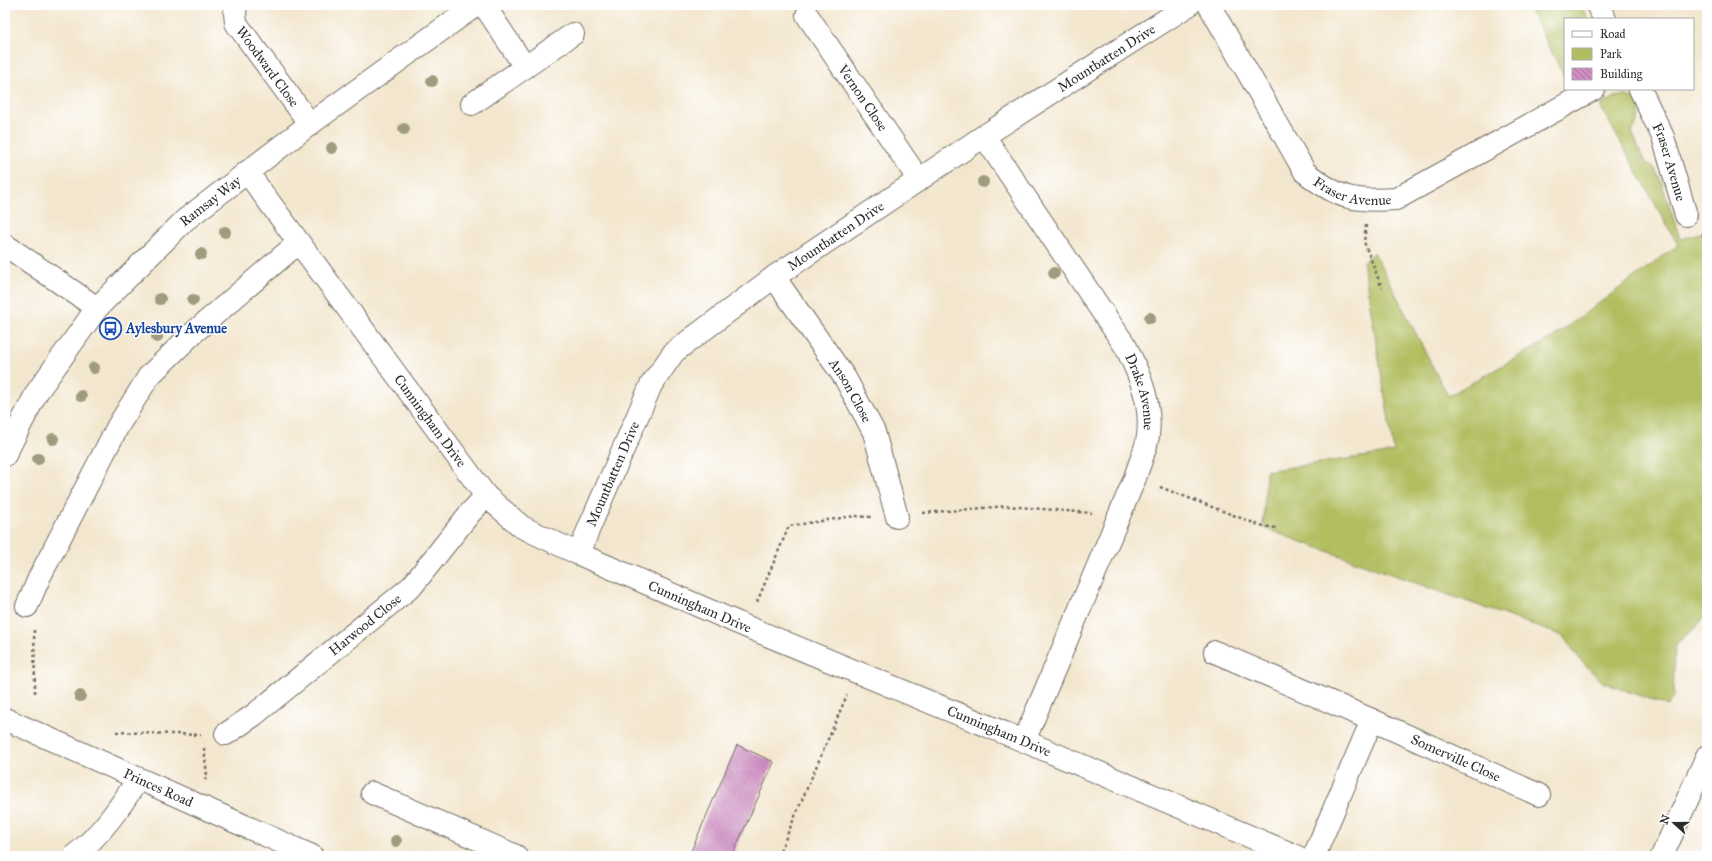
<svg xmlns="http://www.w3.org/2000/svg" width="1712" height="861" font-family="'IM FELL Great Primer',serif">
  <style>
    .green { fill: #b1bd5f; stroke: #6e7445 }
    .building { fill: url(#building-back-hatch) }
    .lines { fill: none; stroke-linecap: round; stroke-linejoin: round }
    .minor-casing { stroke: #716c64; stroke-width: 24 }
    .path { stroke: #716c64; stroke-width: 2.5; stroke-dasharray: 3 3; stroke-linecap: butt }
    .minor { stroke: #fff; stroke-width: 22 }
    .tree { fill: #9f9b7e }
    .labels { text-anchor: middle; stroke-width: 3; stroke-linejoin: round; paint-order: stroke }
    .street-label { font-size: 14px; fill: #2b2b2b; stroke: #fff }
    .transit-label { font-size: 14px; font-weight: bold; fill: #164399; stroke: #fff; text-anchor: start }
  </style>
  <defs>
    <pattern id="building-back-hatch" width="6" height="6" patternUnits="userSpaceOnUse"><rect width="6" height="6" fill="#cf8dc3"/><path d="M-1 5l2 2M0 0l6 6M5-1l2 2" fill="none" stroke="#a8739f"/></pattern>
  </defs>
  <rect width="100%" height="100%" fill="#fff"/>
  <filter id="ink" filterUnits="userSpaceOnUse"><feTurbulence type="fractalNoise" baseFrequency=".025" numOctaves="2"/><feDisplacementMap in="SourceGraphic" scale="8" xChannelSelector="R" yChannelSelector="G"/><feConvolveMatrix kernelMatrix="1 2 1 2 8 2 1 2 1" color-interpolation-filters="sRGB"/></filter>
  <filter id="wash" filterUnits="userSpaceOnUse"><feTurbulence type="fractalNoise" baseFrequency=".012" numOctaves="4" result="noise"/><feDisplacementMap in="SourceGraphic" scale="16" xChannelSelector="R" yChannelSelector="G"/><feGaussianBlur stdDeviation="0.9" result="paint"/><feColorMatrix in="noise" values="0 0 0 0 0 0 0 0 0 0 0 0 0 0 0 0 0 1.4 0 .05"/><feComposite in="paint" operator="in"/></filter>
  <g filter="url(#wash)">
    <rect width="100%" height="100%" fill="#f3e6ce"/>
    <!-- green -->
    <path class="green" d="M1527,5h54l7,14h-23v59z
      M1624,95c23,7 17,21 8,37l12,29 11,8 7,14 18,56 27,-7v381l-10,13 -22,19 -2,52 -5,9 -66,-24 -20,-20 -19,-26 -300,-108 3,-57 128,-19 -31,-190 11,-10 74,144 105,-59 125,-92 -78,-139 15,-9z"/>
    <g id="blocks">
      <!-- building -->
      <path class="building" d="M737,745l37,17 -42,94h-43z"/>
    </g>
  </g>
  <g filter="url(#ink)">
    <use href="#blocks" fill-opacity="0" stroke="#716c64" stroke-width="1"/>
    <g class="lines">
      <defs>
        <g id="minor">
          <path id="s1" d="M236,5l-1,8 1,10 74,101"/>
          <path d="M484,5l41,62"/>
          <path id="s2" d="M1209,5l96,167c34,27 48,30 91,27l198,-110"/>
          <path d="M1597,5l8,14"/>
          <path id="s3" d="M807,15l112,165"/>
          <path id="s4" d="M1640,89l23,48 23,78"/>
          <path d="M472,104l101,-70"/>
          <path id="s5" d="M984,136l142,211c14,29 26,56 22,89 -2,14 -9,28 -13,42l-111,263"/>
          <path id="s6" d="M247,172l239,324 36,31 57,27 166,72 279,115 272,115"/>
          <path d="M5,245l92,63"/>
          <path id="s7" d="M774,277l71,101 29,54 23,85"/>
          <path id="s8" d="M5,455l32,-63 60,-84 88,-88 125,-96 166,-119"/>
          <path id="s9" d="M579,554l10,-26 62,-143 23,-33 100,-75 210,-141 205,-131"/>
          <path d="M27,606l13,-30 78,-150 31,-50 43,-42 106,-91"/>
          <path id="s10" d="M1215,652l157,68 167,75"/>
          <path id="s11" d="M5,719l307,137"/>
          <path id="s12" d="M226,734l28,-19 158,-129 58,-73 16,-17"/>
          <path d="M372,793l144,63"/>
          <path d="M74,856c27,-21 46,-49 64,-77"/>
          <path d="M1314,856l58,-136"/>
          <path d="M1662,856l45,-100"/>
        </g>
      </defs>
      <!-- minor casing -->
      <use href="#minor" class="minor-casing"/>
      <!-- path -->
      <path class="path" d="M1366,225l-2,17 18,46
        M1702,234l5,6
        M1160,487l99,38 17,3
        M923,513l83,-7 86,7
        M757,602l32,-76 65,-10 17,1
        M34,630l1,64
        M116,732l85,3
        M204,748l3,28 -2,4
        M778,856l69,-161"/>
      <!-- minor -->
      <use href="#minor" class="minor"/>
    </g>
    <!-- trees -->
    <g class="tree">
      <circle cx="432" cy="81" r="6"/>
      <circle cx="404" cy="129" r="6"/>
      <circle cx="332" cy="148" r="6"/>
      <circle cx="983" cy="182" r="6"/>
      <circle cx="225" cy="232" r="6"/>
      <circle cx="201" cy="254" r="6"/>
      <circle cx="1054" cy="273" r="6"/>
      <circle cx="160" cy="299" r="6"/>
      <circle cx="193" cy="300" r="6"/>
      <circle cx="1150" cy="318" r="6"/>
      <circle cx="157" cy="337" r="6"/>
      <circle cx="94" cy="368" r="6"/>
      <circle cx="81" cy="396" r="6"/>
      <circle cx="53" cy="439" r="6"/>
      <circle cx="38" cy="459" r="6"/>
      <circle cx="80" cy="696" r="6"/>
      <circle cx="396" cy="841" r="6"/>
    </g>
  </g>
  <!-- icons -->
  <defs>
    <symbol id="bus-ring" viewBox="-11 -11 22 22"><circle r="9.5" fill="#fff" stroke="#1a4fb4" stroke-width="1.5"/><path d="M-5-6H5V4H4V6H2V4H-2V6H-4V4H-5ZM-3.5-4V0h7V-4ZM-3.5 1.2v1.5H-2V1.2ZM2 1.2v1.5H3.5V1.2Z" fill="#1a4fb4"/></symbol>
  </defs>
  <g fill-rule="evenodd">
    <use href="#bus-ring" x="98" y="316" width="25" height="25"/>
  </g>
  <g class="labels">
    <!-- street labels -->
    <g class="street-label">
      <text dy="5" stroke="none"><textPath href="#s9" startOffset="747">Mountbatten Drive</textPath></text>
      <text dy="5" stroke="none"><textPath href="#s1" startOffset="72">Woodward Close</textPath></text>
      <text dy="5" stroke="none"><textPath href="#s3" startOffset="100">Vernon Close</textPath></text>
      <text dy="5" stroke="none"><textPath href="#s4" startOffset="79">Fraser Avenue</textPath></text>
      <text dy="5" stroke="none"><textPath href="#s2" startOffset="246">Fraser Avenue</textPath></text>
      <text dy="5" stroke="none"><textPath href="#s8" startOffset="330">Ramsay Way</textPath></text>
      <text dy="5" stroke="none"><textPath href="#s9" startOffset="423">Mountbatten Drive</textPath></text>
      <text dy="5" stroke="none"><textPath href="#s7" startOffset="137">Anson Close</textPath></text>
      <text dy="5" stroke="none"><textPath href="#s5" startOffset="302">Drake Avenue</textPath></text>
      <text dy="5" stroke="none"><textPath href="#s6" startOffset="309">Cunningham Drive</textPath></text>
      <text dy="5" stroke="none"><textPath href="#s9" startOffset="87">Mountbatten Drive</textPath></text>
      <text dy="5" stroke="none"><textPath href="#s6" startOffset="645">Cunningham Drive</textPath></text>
      <text dy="5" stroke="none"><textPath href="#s12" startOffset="177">Harwood Close</textPath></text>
      <text dy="5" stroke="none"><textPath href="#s6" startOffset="969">Cunningham Drive</textPath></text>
      <text dy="5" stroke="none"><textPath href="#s10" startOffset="263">Somerville Close</textPath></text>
      <text dy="5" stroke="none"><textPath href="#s11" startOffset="168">Princes Road</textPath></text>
    </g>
    <!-- transit labels -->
    <g class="transit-label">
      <text x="126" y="333">Aylesbury Avenue</text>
    </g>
  </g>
  <!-- margin -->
  <rect width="1712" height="861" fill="none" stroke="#fff" stroke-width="20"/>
  <!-- legend -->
  <rect x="1564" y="18" width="130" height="72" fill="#ffffff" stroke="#aaaaaa"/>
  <rect x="1572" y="31" width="20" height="6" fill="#ffffff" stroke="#aaaaaa"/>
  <text x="1600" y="38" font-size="12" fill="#2b2b2b">Road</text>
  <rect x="1572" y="48" width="20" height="12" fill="#b1bd5f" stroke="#aaaaaa"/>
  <text x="1600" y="58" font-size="12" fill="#2b2b2b">Park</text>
  <rect x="1572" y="68" width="20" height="12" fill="url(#building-back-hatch)" stroke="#aaaaaa"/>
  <text x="1600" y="78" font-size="12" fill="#2b2b2b">Building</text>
  <!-- north arrow -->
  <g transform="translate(1674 823) rotate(291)" stroke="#ffffff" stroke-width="3" paint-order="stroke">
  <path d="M0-3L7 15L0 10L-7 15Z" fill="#2b2b2b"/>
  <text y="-6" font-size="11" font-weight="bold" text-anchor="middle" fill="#2b2b2b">N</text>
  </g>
</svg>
